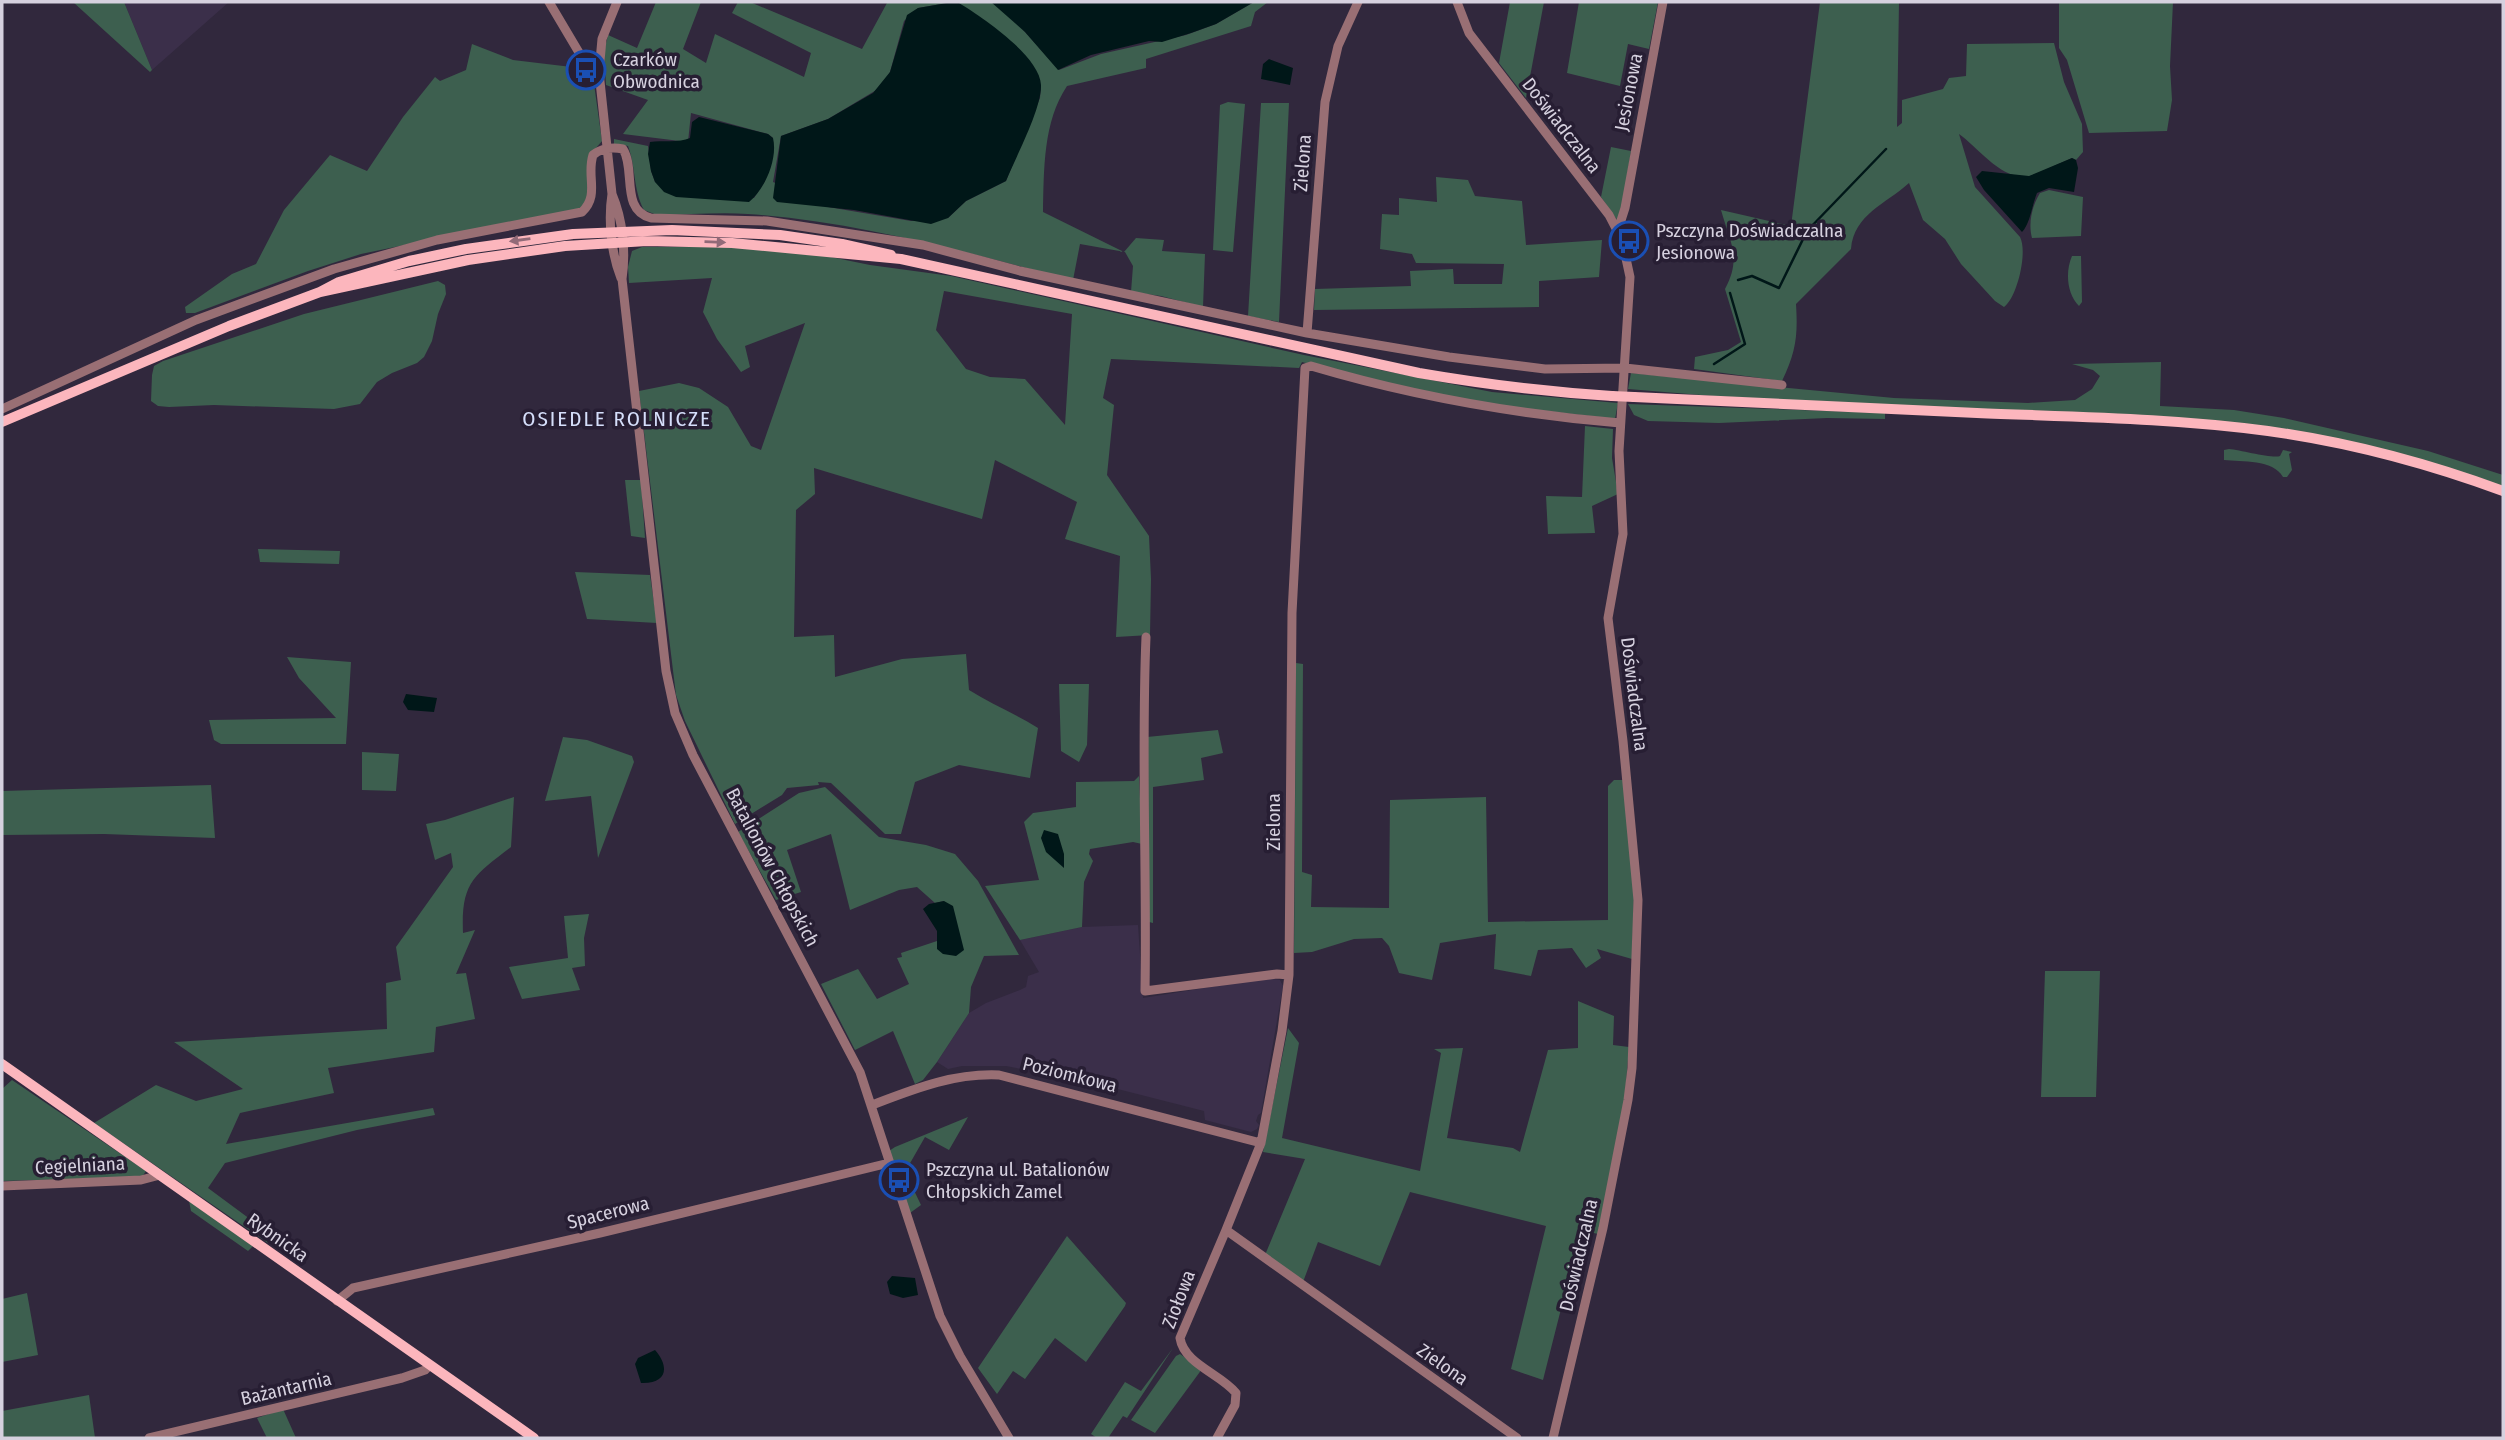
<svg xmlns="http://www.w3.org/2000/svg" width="2505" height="1440" font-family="'Fira Sans Condensed',sans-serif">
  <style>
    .built { fill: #3b2f4a }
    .green { fill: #3d5f4f; fill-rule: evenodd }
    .water { fill: #001718 }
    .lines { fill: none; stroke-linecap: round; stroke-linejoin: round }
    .stream { stroke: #001718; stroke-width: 2.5 }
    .minor { stroke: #996f74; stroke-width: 9 }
    .major { stroke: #fcb6bd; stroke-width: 10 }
    .major-bridge { stroke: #fcb6bd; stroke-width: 10 }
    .oneway { fill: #926a78 }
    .labels { text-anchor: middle; stroke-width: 7; stroke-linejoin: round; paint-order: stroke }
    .poi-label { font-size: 19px; fill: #d6d1df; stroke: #271e33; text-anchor: start }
    .street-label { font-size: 19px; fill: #d6d1df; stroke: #271e33 }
    .neighbourhood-label { font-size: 21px; letter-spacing: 2px; fill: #d5defa; stroke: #271e33 }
  </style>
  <rect width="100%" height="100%" fill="#31283d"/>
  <!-- built -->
  <path class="built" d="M124,2h105l-77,68z
    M1138,925l5,73 123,-20 14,2 3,6 -22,127 -3,2 -2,6 3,4 -2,4 -6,3 -46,-12 -1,-9 -106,-27 -92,-18h-44l-14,3 -11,-7 32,-49 17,-10 34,-13 6,-3 2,-11 11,-4 -19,-32 62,-13z"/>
  <!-- green -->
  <path class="green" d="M73,2h51l28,68 -2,2z
    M656,2h45l-18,47 23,14 9,-29 89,43 7,-24 -79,-40 6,-11h12l112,47 25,-46 -2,-1h107l25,21 42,47 42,-16 85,-19 30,-11 38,-22h14l-13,10 -4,14 -105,33v9l-79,18c-24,36 -23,83 -24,126l81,40 12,-14 28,2 -2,11 43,3 -2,53 -42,-11 -30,-4 2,-26 -8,-14 -45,-8 -7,36c-105,-27 -217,-59 -325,-66 -30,-2 -61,1 -91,1l-13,-5c-11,-20 -8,-43 -16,-64l-14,-2v-5l34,7 3,25 4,11 99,16 11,-17 8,-43 -5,-4 -77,-21 -3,29 -65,-8 25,-34 -42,-15 -2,-33 4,-17 29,13zM953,2l88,84 -1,12 -34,83 -40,20 -18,17 -37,3 -83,-14 -55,-25 8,-46 47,-17 50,-30 10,-1 -2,-9 4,-7 14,-51 14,-13z
    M1510,2h34l-18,96 -27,-35z
    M1579,2h79l-9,47 -21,-5 -8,42 -53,-13z
    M1820,2h79l-2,125 5,-4v-23l41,-11 6,-11 17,-2 1,-32 87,-1 10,39 18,42 1,28 -7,8 -4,-2c-12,5 -32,15 -42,18 -28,6 -52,-29 -71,-42l16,53 45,50c8,15 -3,61 -16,70l-9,-6 -34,-37 -16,-25 -22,-19 -14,-37c-23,21 -55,31 -58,66l-55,55c2,32 0,48 -14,77l-88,-12 1,-12 33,-7 13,-8 -16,-53c17,-31 5,-47 -4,-79l70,16z
    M2059,2h114l-3,64 2,34 -5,31 -78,2 -22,-73 -8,-12z
    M472,44l41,16 67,8 14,16 8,57 -12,14 -1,41 -6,12 -222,46 -53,17 -113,42h-9l-1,-6 47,-33 24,-10 28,-54 46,-55 37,16 36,-54 32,-40 5,4 26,-11z
    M1228,102l17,2 -12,148 -20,-2 7,-145z
    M1261,103h28l-10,219 -31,-6z
    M1611,147l20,4 -10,65 -4,4 -16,-23z
    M1436,177l32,3 7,16 47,5 4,44 76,-5 -3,37 -60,4v26l-225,3 1,-21 96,-3 -1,-15 43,-2 1,15h48l2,-20 -88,-1 -4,-9 -32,-5 2,-35 17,1v-17l38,4z
    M2049,190l34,7 -2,39 -49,2c-4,-15 0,-32 8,-45z
    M642,247h86l98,9 44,9 81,11 353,79 188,37 126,11 -3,16 -131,-15 -104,-21 -78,-21 -3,6 -188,-9 -8,39 11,7 -7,70 42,61 2,43 -1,56 -34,2 4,-81 -55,-17 12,-37 -82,-42 -13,59 -168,-51 1,26 -19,16 -2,127 40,-2 1,42 67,-18 64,-5 3,36c22,14 47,24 69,38l-8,50 -71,-13 -44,17 -14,52h-16l-54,-51 -13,-1 1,3 -32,3 -5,7 -47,29 -50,-103 -9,-26 -37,-304 40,-8 20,5 29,19 23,39 10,4 44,-127 -60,23 5,21 -9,5 -24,-33 -14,-27 9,-34 -83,5 -1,-16 4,-16zM944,291l128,23 -7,111 -40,-46 -35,-2 -24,-8 -30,-39z
    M2072,256h9l1,46 -3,4c-12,-12 -14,-34 -7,-50z
    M438,281l7,4 1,9 -8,20 -6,27 -8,16 -7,6 -25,10 -15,9 -17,22 -26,5 -120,-4 -45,2 -11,-1 -7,-5 1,-26 2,-9 9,-5 141,-47z
    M2161,362l-1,44 74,4 50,8 144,33 75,24v13l-224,-60 -566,-32 -85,-7 3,-16 263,25 134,5 47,-3 17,-11 8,-13 -7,-6 -21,-6z
    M1628,404l257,9v6l-58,-1 -108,5 -71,-2 -14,-6z
    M1585,426l28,3 -1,29 6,36 -26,12 3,27 -47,1 -2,-38 36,1z
    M2229,449c12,1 44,10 51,7l3,-6 9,2 -3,2 3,16 -5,7h-4c-10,-18 -41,-15 -59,-17v-10z
    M625,480h16l4,58 -14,-2z
    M258,549l82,2 -1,13 -79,-2z
    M575,572l75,3 7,48 -70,-4z
    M287,657l64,5 -5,82h-125l-7,-4 -5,-20 127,-2 -37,-40z
    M1296,663l7,1 -1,208 10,3 -1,32 78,1 1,-108 96,-3 2,125 120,-2v-134l6,-6h10l10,118 -2,61 -35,-10 4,9 -15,10 -14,-20 -34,2 -7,26 -37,-7 2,-35 -56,9 -8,37 -33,-7 -10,-27 -7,-8 -28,1 -42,13 -18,1z
    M1059,684h30l-2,61 -8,17 -18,-11z
    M1218,730l5,23 -22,5 3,22 -51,7v136l-4,-1 -2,-185z
    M563,737l24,3 45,16 2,6 -36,96 -7,-62 -46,5z
    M362,752l37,2 -3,37 -34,-1z
    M1139,776l3,68 -9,-2 -43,7 -1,5 4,7 -9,21 -2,45 -62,13 -35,-54 54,-6 -15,-58 9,-9 43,-6v-25l58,-1z
    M211,785l4,53 -111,-4 -102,1v-44z
    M825,787l54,50 47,8 29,9 23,27 41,74 -35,1 -13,31 -2,26 -32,49 -14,18 -8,4 -22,-53 -38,19 -34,-66 37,-15 19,30 32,-15 -12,-26 5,-1 -1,-4 36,-12v8l7,-48 -9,2 -18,-16 -18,3 -49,20 -19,-76 -44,16 14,42 -25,8 -38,-68 61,-39z
    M514,797l-3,50c-38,29 -50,36 -48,86l12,-3 -19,44 10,-1 9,46 -39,8 -2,25 -106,16 6,25 -94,20 -14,31 207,-36 2,7 -78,15 -132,33 -17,25 54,40 6,15 -174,-120 62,-38 40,16 47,-12 -69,-47 213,-13 -1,-46 15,-3 -5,-33 57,-80 -2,-14 -16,7 -9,-36 19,-4z
    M589,914l-5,24 1,28 -13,2 8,22 -58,9 -13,-32 59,-9 -4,-42z
    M2045,971h55l-4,126h-55z
    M1578,1001l36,15 -1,29 16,2 -4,49 -27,138 -17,-4 -38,150 -32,-11 35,-143 -136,-34 -30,74 -62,-24 -15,40 -38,-27 40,-96 -42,-7 25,-124 11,15 -17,95 138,33 21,-118 -7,-4 29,-1 -16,90 66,10 7,4 28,-102 30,-2z
    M12,1080l134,91 -4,6 -140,4v-92z
    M968,1117l-19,33 -24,-13 -20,35 16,33 -11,8 -21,-62 6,-4z
    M189,1201l64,45 -5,5 -57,-40z
    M1067,1236l59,67 -1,3 -39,56 -31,-24 -30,41 -12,-8 -16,23 -19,-26z
    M27,1293l11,62 -36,7v-63z
    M1173,1348l-46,70 -4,-2 -15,22h-11l-6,-4 34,-52 16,9z
    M1180,1354l22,15 -47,64 -24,-13 45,-64z
    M89,1395l6,43h-93v-27z
    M283,1409l13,29h-29l-10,-20z"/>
  <!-- water -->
  <path class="water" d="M953,2l6,1c23,14 81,53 82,82 1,23 -25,72 -35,96l-40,20 -18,17 -17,6 -77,-14 -77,-8 -4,-4 8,-62 47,-17 45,-26 17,-21 17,-57 11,-7z
    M991,2h263l-38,22 -25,9 -29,9 -13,-1 -58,14 -33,15 -33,-38z
    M1269,59l24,9 -3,17 -29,-6 2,-15z
    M699,117l69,17 5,4c5,21 -8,51 -24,64l-73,-5 -12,-5 -9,-10 -4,-11 -3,-17 2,-12c12,-2 29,1 40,-4l2,-16z
    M2072,158l4,2 2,8 -4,24 -25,-4 -12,5c-5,12 -7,31 -15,39l-38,-42 -8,-13 6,-6 47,5z
    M406,694l31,4 -3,14 -26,-2 -5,-8z
    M1044,830l14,4 6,20v14l-18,-16 -5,-14z
    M944,901l9,5 11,44 -8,6 -13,-2 -6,-5v-18l-14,-22 6,-5z
    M892,1276l23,2 3,17 -15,3 -13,-4 -3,-12z
    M655,1350c15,17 12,34 -14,33l-6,-19 3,-6z"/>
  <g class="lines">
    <!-- stream -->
    <path class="stream" d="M1738,280l14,-4 27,12 28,-57 79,-82
      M1714,364l31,-20 -15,-51"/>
    <!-- minor -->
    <path class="minor" d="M549,2l38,64 4,4 8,2
      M617,2l-15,37 -3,33 13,122c-4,26 -1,59 9,84
      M1457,2l12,31 140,182 13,25 8,37 -11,174 4,83 -15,84 15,123 15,159 -6,168 -4,32 -25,128 -50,210
      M612,194c11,26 14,58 10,85l44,392 9,42 18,42 167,317 80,244 20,40 49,82
      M1618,230l7,-22 38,-206
      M1307,333l18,-231 13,-56 20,-44
      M2,409l194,-89 138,-51 103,-29 145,-28c18,-17 4,-36 11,-57 8,-7 20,-8 30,-6 13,21 -3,61 28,69l116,3 156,24 97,26 287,62 142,24 96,12 80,-1 157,17
      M1146,637c-5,118 1,236 -1,354l132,-17 12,1
      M872,1105c42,-16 81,-32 127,-30l262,68
      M2,1186l139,-6 19,-5
      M337,1301l16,-13 247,-55 289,-70
      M149,1438l253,-60 23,-8 4,-4
      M1217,1438l18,-33 1,-12c-15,-19 -52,-29 -56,-55l46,-108
      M1517,1438l-291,-208 35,-87 21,-112 7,-56 3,-362 13,-245 6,-2c101,30 203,48 309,57"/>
    <!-- major -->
    <path class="major" d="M320,292l148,-32 97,-14 82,-5 85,2 169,16 518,114c64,11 128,19 193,23
      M1634,397c114,5 229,11 343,16 97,4 195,5 291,18 80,11 159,32 235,60
      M2,422l227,-96 91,-34 19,-10 70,-21 57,-12 107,-15 99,-4 108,5 62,9 49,11
      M2,1064l532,374"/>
    <!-- major-bridge -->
    <path class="major-bridge" d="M1612,396l22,1"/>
  </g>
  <!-- one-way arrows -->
  <defs><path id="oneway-solid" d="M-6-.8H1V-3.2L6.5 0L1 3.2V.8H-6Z" transform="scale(1.75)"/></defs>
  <g class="oneway">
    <use href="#oneway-solid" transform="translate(520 240) rotate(172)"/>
    <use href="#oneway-solid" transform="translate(715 242) rotate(2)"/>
  </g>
  <!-- icons -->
  <defs>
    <symbol id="bus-ring" viewBox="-11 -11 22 22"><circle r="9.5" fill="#271e33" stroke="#1a4fb4" stroke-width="1.5"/><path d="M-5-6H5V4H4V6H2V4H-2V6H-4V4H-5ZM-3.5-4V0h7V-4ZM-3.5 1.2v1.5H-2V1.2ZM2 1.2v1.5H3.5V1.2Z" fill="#1a4fb4"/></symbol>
  </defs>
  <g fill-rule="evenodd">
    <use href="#bus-ring" x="564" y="48" width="44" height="44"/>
    <use href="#bus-ring" x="1607" y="219" width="44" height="44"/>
    <use href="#bus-ring" x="877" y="1158" width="44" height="44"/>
  </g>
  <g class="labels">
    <!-- poi labels -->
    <g class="poi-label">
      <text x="613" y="66">Czarków<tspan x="613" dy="22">Obwodnica</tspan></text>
      <text x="1656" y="237">Pszczyna Doświadczalna<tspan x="1656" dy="22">Jesionowa</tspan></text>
      <text x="926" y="1176">Pszczyna ul. Batalionów<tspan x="926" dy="22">Chłopskich Zamel</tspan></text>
    </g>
    <!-- street labels -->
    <g class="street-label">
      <text transform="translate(1628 92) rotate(-79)" y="7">Jesionowa</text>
      <text transform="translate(1562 125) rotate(52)" y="7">Doświadczalna</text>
      <text transform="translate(1302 163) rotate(-86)" y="7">Zielona</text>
      <text transform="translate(1635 694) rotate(83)" y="7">Doświadczalna</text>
      <text transform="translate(1273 822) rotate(-90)" y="7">Zielona</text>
      <text transform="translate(773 867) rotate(62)" y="7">Batalionów Chłopskich</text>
      <text transform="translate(1070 1074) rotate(14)" y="7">Poziomkowa</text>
      <text transform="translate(80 1165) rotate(-3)" y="7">Cegielniana</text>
      <text transform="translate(608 1212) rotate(-14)" y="7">Spacerowa</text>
      <text transform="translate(278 1237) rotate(35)" y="7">Rybnicka</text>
      <text transform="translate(1578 1255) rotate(-77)" y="7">Doświadczalna</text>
      <text transform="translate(1178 1299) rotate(-69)" y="7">Ziołowa</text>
      <text transform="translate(1443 1364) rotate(35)" y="7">Zielona</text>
      <text transform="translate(286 1388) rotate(-13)" y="7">Bażantarnia</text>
    </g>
    <!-- neighbourhood labels -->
    <g class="neighbourhood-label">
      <text x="617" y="426">OSIEDLE ROLNICZE</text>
    </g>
  </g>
  <!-- border -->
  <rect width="2505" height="1440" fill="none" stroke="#d6d1df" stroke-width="7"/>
</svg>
